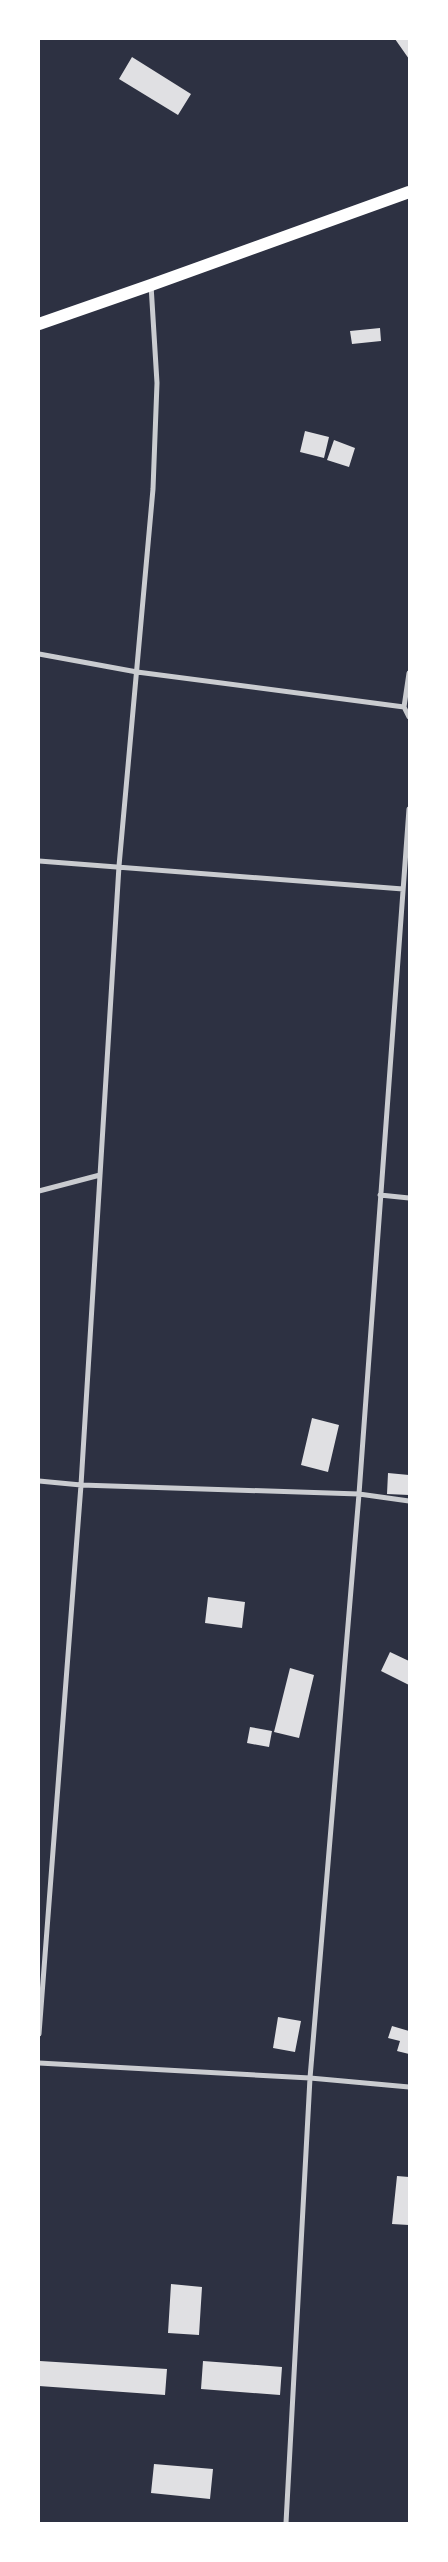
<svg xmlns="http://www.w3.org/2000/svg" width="448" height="2562" font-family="'Nunito Sans',sans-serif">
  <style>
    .building { fill: #e0e0e3 }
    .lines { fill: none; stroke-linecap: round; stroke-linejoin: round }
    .minor { stroke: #caccd0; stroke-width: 5 }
    .primary { stroke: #fff; stroke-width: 12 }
  </style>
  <rect width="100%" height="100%" fill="#2d3142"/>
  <!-- building -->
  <path class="building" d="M395,39h14v20z
    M132,57l59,37 -13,21 -59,-36z
    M380,328l1,13 -29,3 -2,-13z
    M305,431l24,6 -5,21 -24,-6z
    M334,440l21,8 -6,19 -22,-7z
    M312,1418l27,7 -11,47 -27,-7z
    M388,1473l21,2v20l-22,-1z
    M208,1597l37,5 -3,26 -37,-5z
    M390,1652l19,9v24l-28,-14z
    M290,1668l24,7 -15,63 -25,-6z
    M250,1727l22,4 -3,16 -22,-4z
    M278,2017l23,4 -6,31 -22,-4z
    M392,2026l17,5v23l-12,-3 3,-10 -12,-3z
    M397,2176l12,1v48l-17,-1z
    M171,2284l31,3 -3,48 -31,-2z
    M40,2361l127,8 -2,26 -126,-9z
    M203,2361l79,6 -2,28 -79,-6z
    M154,2464l59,5 -3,30 -59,-6z"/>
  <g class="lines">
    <!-- minor -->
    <path class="minor" d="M39,654l98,18 267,35
      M409,673l-5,34 5,10
      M39,861l364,28
      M39,1191l61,-16
      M380,1195l29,3
      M39,1481l42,4 278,9 50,7
      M39,2034l42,-549 38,-619 34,-377 4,-106 -6,-98
      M39,2063l271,15 99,9
      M286,2523l24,-445 49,-584 50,-685"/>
    <!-- primary -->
    <path class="primary" d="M39,324l112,-39 258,-93"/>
  </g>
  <!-- border -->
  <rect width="448" height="2562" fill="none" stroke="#ffffff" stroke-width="80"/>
</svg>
